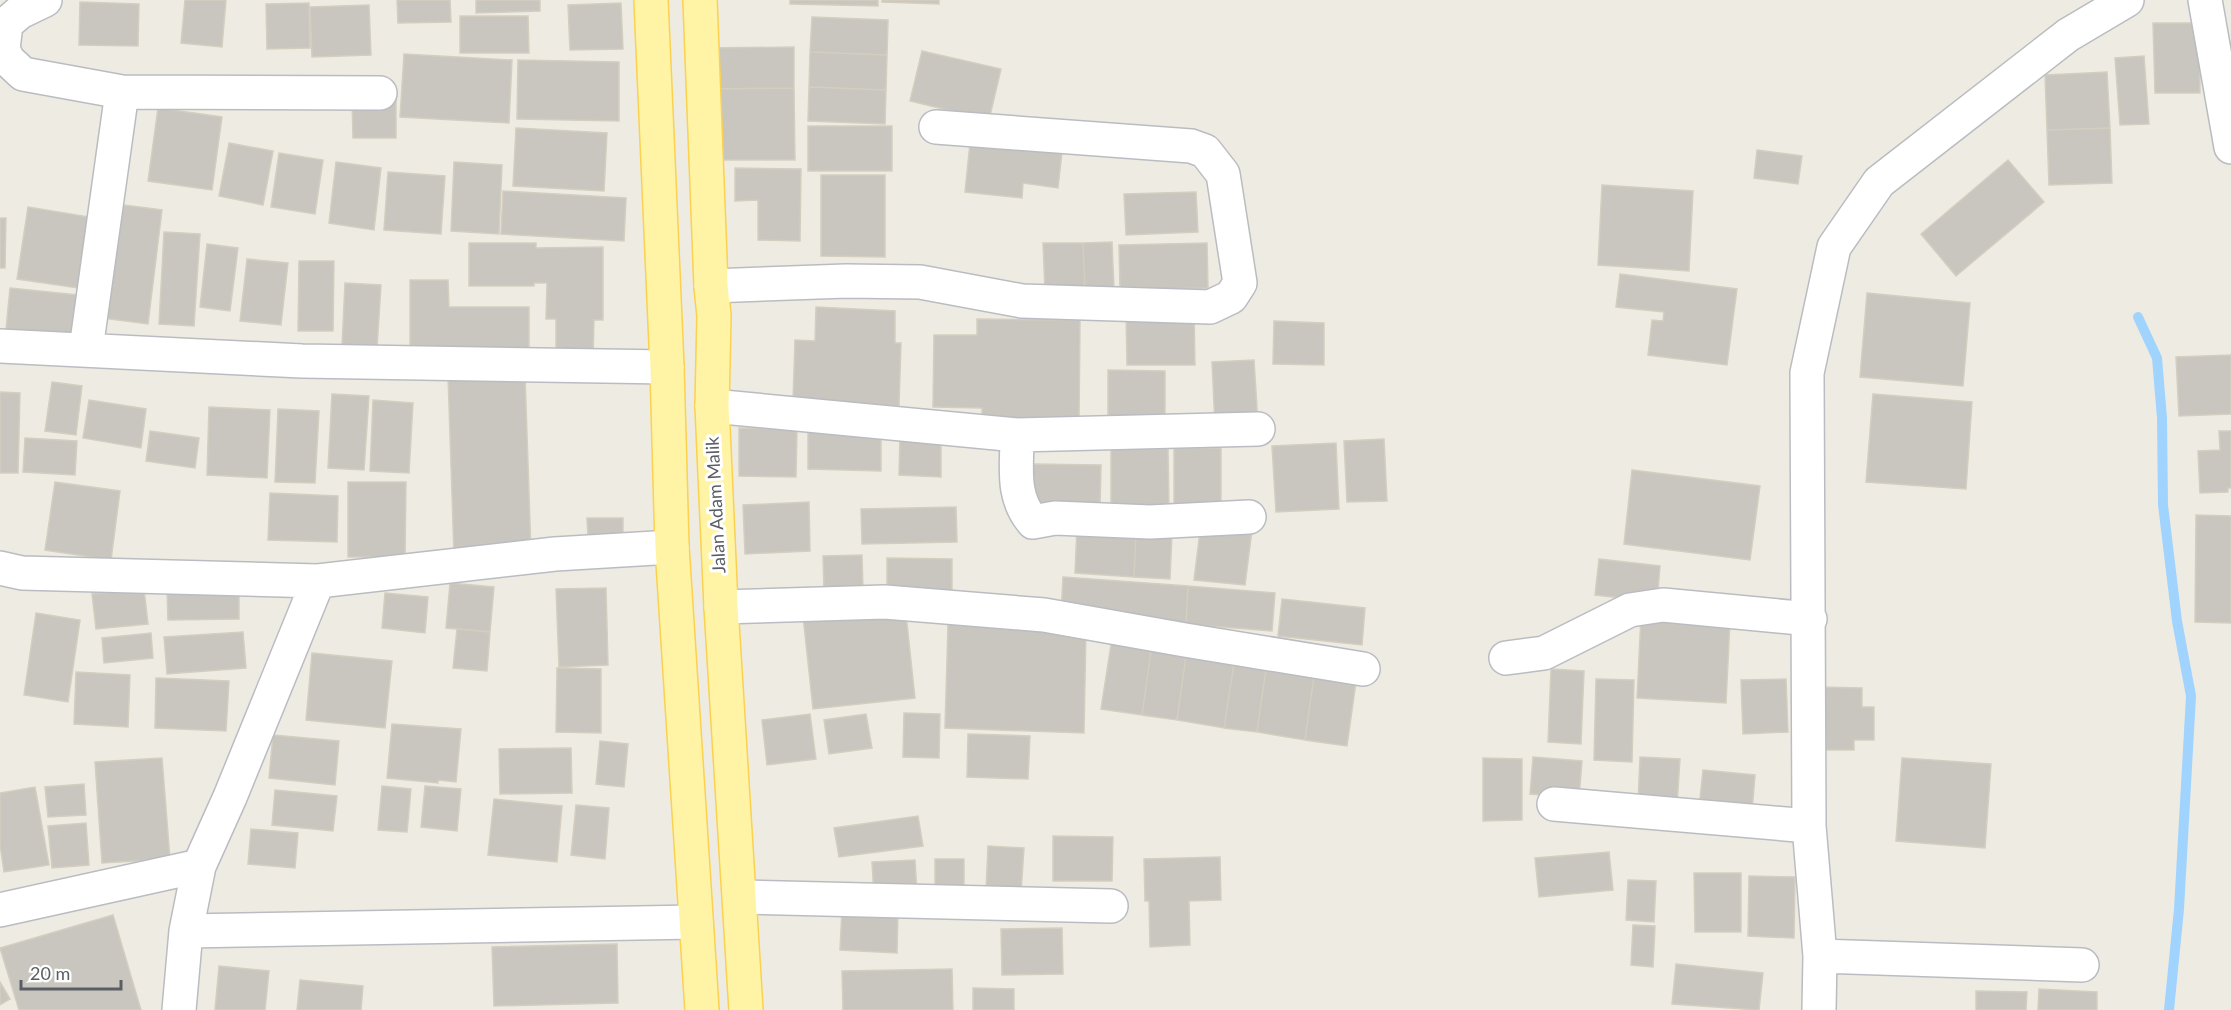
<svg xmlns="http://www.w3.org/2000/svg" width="2231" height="1010" font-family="Lato,sans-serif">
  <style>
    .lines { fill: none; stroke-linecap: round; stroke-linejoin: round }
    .stream { stroke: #a1d3ff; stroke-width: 10 }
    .building { fill: #c9c6bf; stroke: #d3cec0; stroke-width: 1.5 }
    .minor-casing { stroke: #babcc2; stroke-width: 36 }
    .major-casing { stroke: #fbd14f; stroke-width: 36 }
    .minor { stroke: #fff; stroke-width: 33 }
    .major { stroke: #fff4a6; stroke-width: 33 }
    .labels { text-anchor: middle; stroke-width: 6; stroke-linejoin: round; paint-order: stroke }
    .street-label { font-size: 18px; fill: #5a5e64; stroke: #fff }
  </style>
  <rect width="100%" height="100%" fill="#eeece2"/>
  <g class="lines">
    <!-- stream -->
    <path class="stream" d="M2138,317l19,41 5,60 1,87 14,116 14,75 -12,213 -10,101"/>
  </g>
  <!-- building -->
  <path class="building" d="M185,0h41l-4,47 -41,-4z
    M397,0h53l1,22 -53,1z
    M476,0h64v11l-64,2z
    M790,0h88v6l-88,-2z
    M882,0h57v4l-57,-2z
    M80,2l59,2 -1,42 -59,-1z
    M309,3l1,45 -43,1 -1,-45z
    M621,3l2,46 -53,1 -2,-45z
    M369,5l2,50 -59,2 -2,-50z
    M460,16h68l1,37h-69z
    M812,17l76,3 -1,35 -77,-3z
    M2153,23h46l1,70h-45z
    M794,47v41l-84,1 -1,-41z
    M922,51l79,18 -12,51 -79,-19z
    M810,52l77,3 -1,35 -77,-3z
    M404,54l108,6 -3,63 -109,-6z
    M2144,56l5,68 -29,1 -5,-67z
    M518,60l101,2v59l-102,-2z
    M2107,72l3,56 -63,2 -2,-55z
    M809,87l77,3 -1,34 -77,-3z
    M794,88l1,72h-85v-71z
    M396,99v39h-43l-1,-38z
    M158,108l64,9 -10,73 -64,-9z
    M808,126h84v45h-84z
    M516,128l91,5 -3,58 -91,-5z
    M2110,128l2,55 -63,2 -2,-55z
    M229,143l44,8 -10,54 -44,-9z
    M970,143l92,9 -4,36 -35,-5 -1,15 -57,-6z
    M1757,150l45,6 -4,28 -44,-6z
    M279,153l44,7 -8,54 -44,-7z
    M2008,160l36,42 -88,74 -35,-42z
    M336,162l45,6 -7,62 -45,-7z
    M454,162l48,3 -3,69 -48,-3z
    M735,168l66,1 -1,72 -42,-1v-40l-23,1z
    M388,172l57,4 -4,58 -57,-4z
    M821,175h64v82l-64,-1z
    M1602,185l91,6 -4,80 -91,-6z
    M503,191l123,7 -2,43 -123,-7z
    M1196,192l2,40 -72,3 -2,-41z
    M116,204l46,6 -14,114 -45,-6z
    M28,207l61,10 -11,71 -61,-9z
    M0,218h6l-1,50h-5z
    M164,232l36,2 -6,92 -35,-2z
    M1112,242l2,47 -29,1 -2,-47z
    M469,243h67v5l67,-1v73h-9l-1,39 -37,-1v-39h-10l1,-36h-13v3h-65z
    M1043,243h40l2,47 -40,1z
    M1207,243l1,45 -88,2 -1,-45z
    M207,244l31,4 -8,63 -30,-4z
    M247,259l41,4 -7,62 -41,-4z
    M299,261h35l-1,70h-35z
    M1620,274l117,15 -10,76 -79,-10 4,-35 11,1 1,-9 -48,-5z
    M410,280h38l1,27h80v47l-119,3z
    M345,283l36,2 -4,63 -35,-2z
    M10,288l68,7 -5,52 -68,-7z
    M1867,293l103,10 -7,83 -103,-9z
    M816,307l79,4v32h6l-2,63 -106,-5 2,-61 20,1z
    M1126,312h68l1,53h-68z
    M977,319l103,1 -1,102 -97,-2v-12l-49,-1 1,-72h43z
    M1274,321l50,2v42l-51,-1z
    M2231,355v59l-52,2 -3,-59z
    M1254,360l4,64 -43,2 -3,-64z
    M1108,370l57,1v57l-57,-1z
    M525,374l6,179 -77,2 -6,-179z
    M52,382l30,4 -6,49 -31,-4z
    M0,392l20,1 -2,80h-18z
    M332,394l37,2 -5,74 -36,-2z
    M1873,394l99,8 -6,87 -100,-7z
    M89,400l57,9 -5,39 -58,-10z
    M373,400l40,3 -4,70 -39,-2z
    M209,407l61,3 -3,68 -60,-3z
    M278,409l41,2 -4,72 -40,-1z
    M808,425l73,1v45l-73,-2z
    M739,428l58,1 -1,48 -57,-1z
    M150,431l49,7 -4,30 -49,-7z
    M2219,431h12v57h-3v4l-28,1 -2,-42 22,-1z
    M900,436l41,1v40l-42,-2z
    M25,438l52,3 -2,34 -52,-3z
    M1384,439l3,62 -40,1 -3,-61z
    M1336,443l3,66 -63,3 -4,-66z
    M1174,448h47v62h-47z
    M1111,449h57l1,59h-58z
    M1033,464l68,1 -1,42 -69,-3z
    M1632,470l128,16 -10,74 -126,-16z
    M55,482l65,9 -9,69 -66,-10z
    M348,482h58l-1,75h-57z
    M270,493l68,3 -1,46 -69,-2z
    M809,502l1,49 -65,3 -2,-49z
    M956,507l1,35 -95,2 -1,-35z
    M2196,515l35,1v107l-36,-1z
    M587,518h36v21l-35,-1z
    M1201,523l51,7 -7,55 -51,-5z
    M1077,528l59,3 -2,46 -59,-4z
    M1136,531l36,2 -2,46 -36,-2z
    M862,555l1,34 -39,1 -1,-34z
    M887,558l65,1v38h-65z
    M1599,559l61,7 -3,36 -62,-7z
    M1063,577l125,9 -2,38 -125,-10z
    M450,583l44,4 -4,45 -44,-4z
    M1188,586l87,7 -3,38 -86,-7z
    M606,588l2,77 -49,2 -3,-78z
    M144,589l4,35 -52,5 -4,-35z
    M239,590v29l-71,1 -1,-29z
    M385,593l43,4 -3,36 -43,-5z
    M1282,599l83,9 -3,37 -84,-9z
    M905,605l10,93 -102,11 -10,-93z
    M36,613l44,7 -12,82 -44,-7z
    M1641,616l89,5 -4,82 -89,-5z
    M948,624l138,5 -2,104 -139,-5z
    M457,629l33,3 -3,39 -34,-3z
    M243,632l3,36 -79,6 -3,-37z
    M151,633l2,25 -49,5 -2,-25z
    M1112,638l40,6 -10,71 -41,-6z
    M1152,644l35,5 -10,71 -35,-5z
    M1187,649l48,8 -11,71 -47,-8z
    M312,653l80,8 -7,67 -79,-8z
    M1235,657l32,5 -10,70 -33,-4z
    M1267,662l48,7 -10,71 -48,-8z
    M557,668l44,1v64l-45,-1z
    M1315,669l42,6 -10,71 -42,-6z
    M1551,669l33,2 -3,73 -33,-2z
    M76,672l54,3 -2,52 -54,-3z
    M156,678l73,3 -3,50 -71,-3z
    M1596,679l38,1 -2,82 -38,-2z
    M1786,679l2,53 -45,2 -2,-54z
    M1819,687l43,1v19h12v33h-20v10h-35z
    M904,713l36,1 -1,44 -36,-1z
    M810,714l6,45 -49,6 -5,-45z
    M866,714l6,34 -43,6 -5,-34z
    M392,724l69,5 -5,53 -18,-2v3l-51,-5z
    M968,734l62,2 -2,43 -61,-2z
    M273,735l66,6 -4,44 -66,-7z
    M600,741l28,3 -4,43 -28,-3z
    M571,748l1,45 -72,1 -1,-45z
    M1533,757l49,4 -3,37 -49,-4z
    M1640,757l40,2 -3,46 -39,-2z
    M162,758l8,101 -68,4 -7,-101z
    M1483,758l39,1v61l-39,1z
    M1902,758l89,6 -6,84 -89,-7z
    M1703,770l52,5 -3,37 -53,-4z
    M84,784l2,31 -38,2 -3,-30z
    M382,786l29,3 -4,43 -29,-2z
    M425,786l36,3 -4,42 -36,-4z
    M35,787l14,78 -45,7 -4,-27v-52z
    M275,790l62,6 -4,35 -61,-6z
    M494,799l68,7 -5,56 -69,-7z
    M576,805l33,3 -4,51 -34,-4z
    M918,816l5,30 -84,11 -5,-29z
    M86,823l3,42 -37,3 -4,-42z
    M251,829l47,4 -3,35 -47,-4z
    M1053,836l60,1 -1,44h-59z
    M988,846l36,2 -3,45 -35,-2z
    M1609,852l4,38 -74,7 -4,-39z
    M1220,857l1,43 -32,1 1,44 -40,2 -1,-46h-4l-1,-42z
    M935,859h29v33l-29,1z
    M915,860l2,34 -43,2 -2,-34z
    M1694,873h47v59h-46z
    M1749,876l46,1 -1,61 -46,-2z
    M1628,880l28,1 -2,41 -28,-2z
    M842,909l56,2 -1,42 -57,-3z
    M113,915l28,95h-122l-19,-62z
    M1633,925l22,1 -2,41 -22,-2z
    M1062,928l1,46 -61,1 -1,-46z
    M617,944l1,59 -124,3 -2,-59z
    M1676,964l87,9 -4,37 -87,-6z
    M219,966l50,5 -4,39h-50z
    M952,969l1,41h-110l-1,-39z
    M300,980l63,6 -2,24h-64z
    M0,982l10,17 -10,6z
    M973,988l41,1v21h-41z
    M2039,989l58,3v18h-59z
    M1976,991l51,1 -1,18h-50z"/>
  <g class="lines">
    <defs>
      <path id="minor" d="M45,0l-25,12 -14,12 -3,25 5,11 15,14 99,18 -36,257
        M2205,0l26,147
        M122,92l258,1
        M711,286l135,-5 74,1 102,19 188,6 21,-10 9,-14 -17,-109 -18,-23 -14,-5 -255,-19
        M0,346l302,15 365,6
        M712,406l305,29 241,-6
        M1017,435c0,33 -6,61 16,87l22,-4 95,4 99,-5
        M0,568l22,5 296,8 237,-27 117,-7
        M721,607l164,-5 159,13 141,25 178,29
        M1506,658l38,-5 86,-43 33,-5 147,14
        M1554,804l255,22
        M740,897l371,9
        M0,910l199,-44 31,-69 88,-216
        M186,931l510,-9
        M1820,956l262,9
        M179,1010l7,-79 13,-65
        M1819,1010l1,-54 -11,-130 -2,-453 27,-126 45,-65 189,-147 59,-35"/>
      <path id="major" d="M651,0l16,367 5,180 30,463
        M700,0l11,286 3,30 -2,90 9,201 25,403"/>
    </defs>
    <!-- minor casing -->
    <use href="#minor" class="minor-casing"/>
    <!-- major casing -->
    <use href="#major" class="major-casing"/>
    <!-- minor -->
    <use href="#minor" class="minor"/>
    <!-- major -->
    <use href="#major" class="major"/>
  </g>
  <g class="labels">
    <!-- street labels -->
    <g class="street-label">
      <text transform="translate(716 505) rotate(-93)" y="6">Jalan Adam Malik</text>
    </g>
  </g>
  <!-- scale -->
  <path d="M21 980v9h100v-9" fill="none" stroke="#5a5e64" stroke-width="3"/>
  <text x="30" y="980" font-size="18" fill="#5a5e64" stroke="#ffffff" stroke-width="4.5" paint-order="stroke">20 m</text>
</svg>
